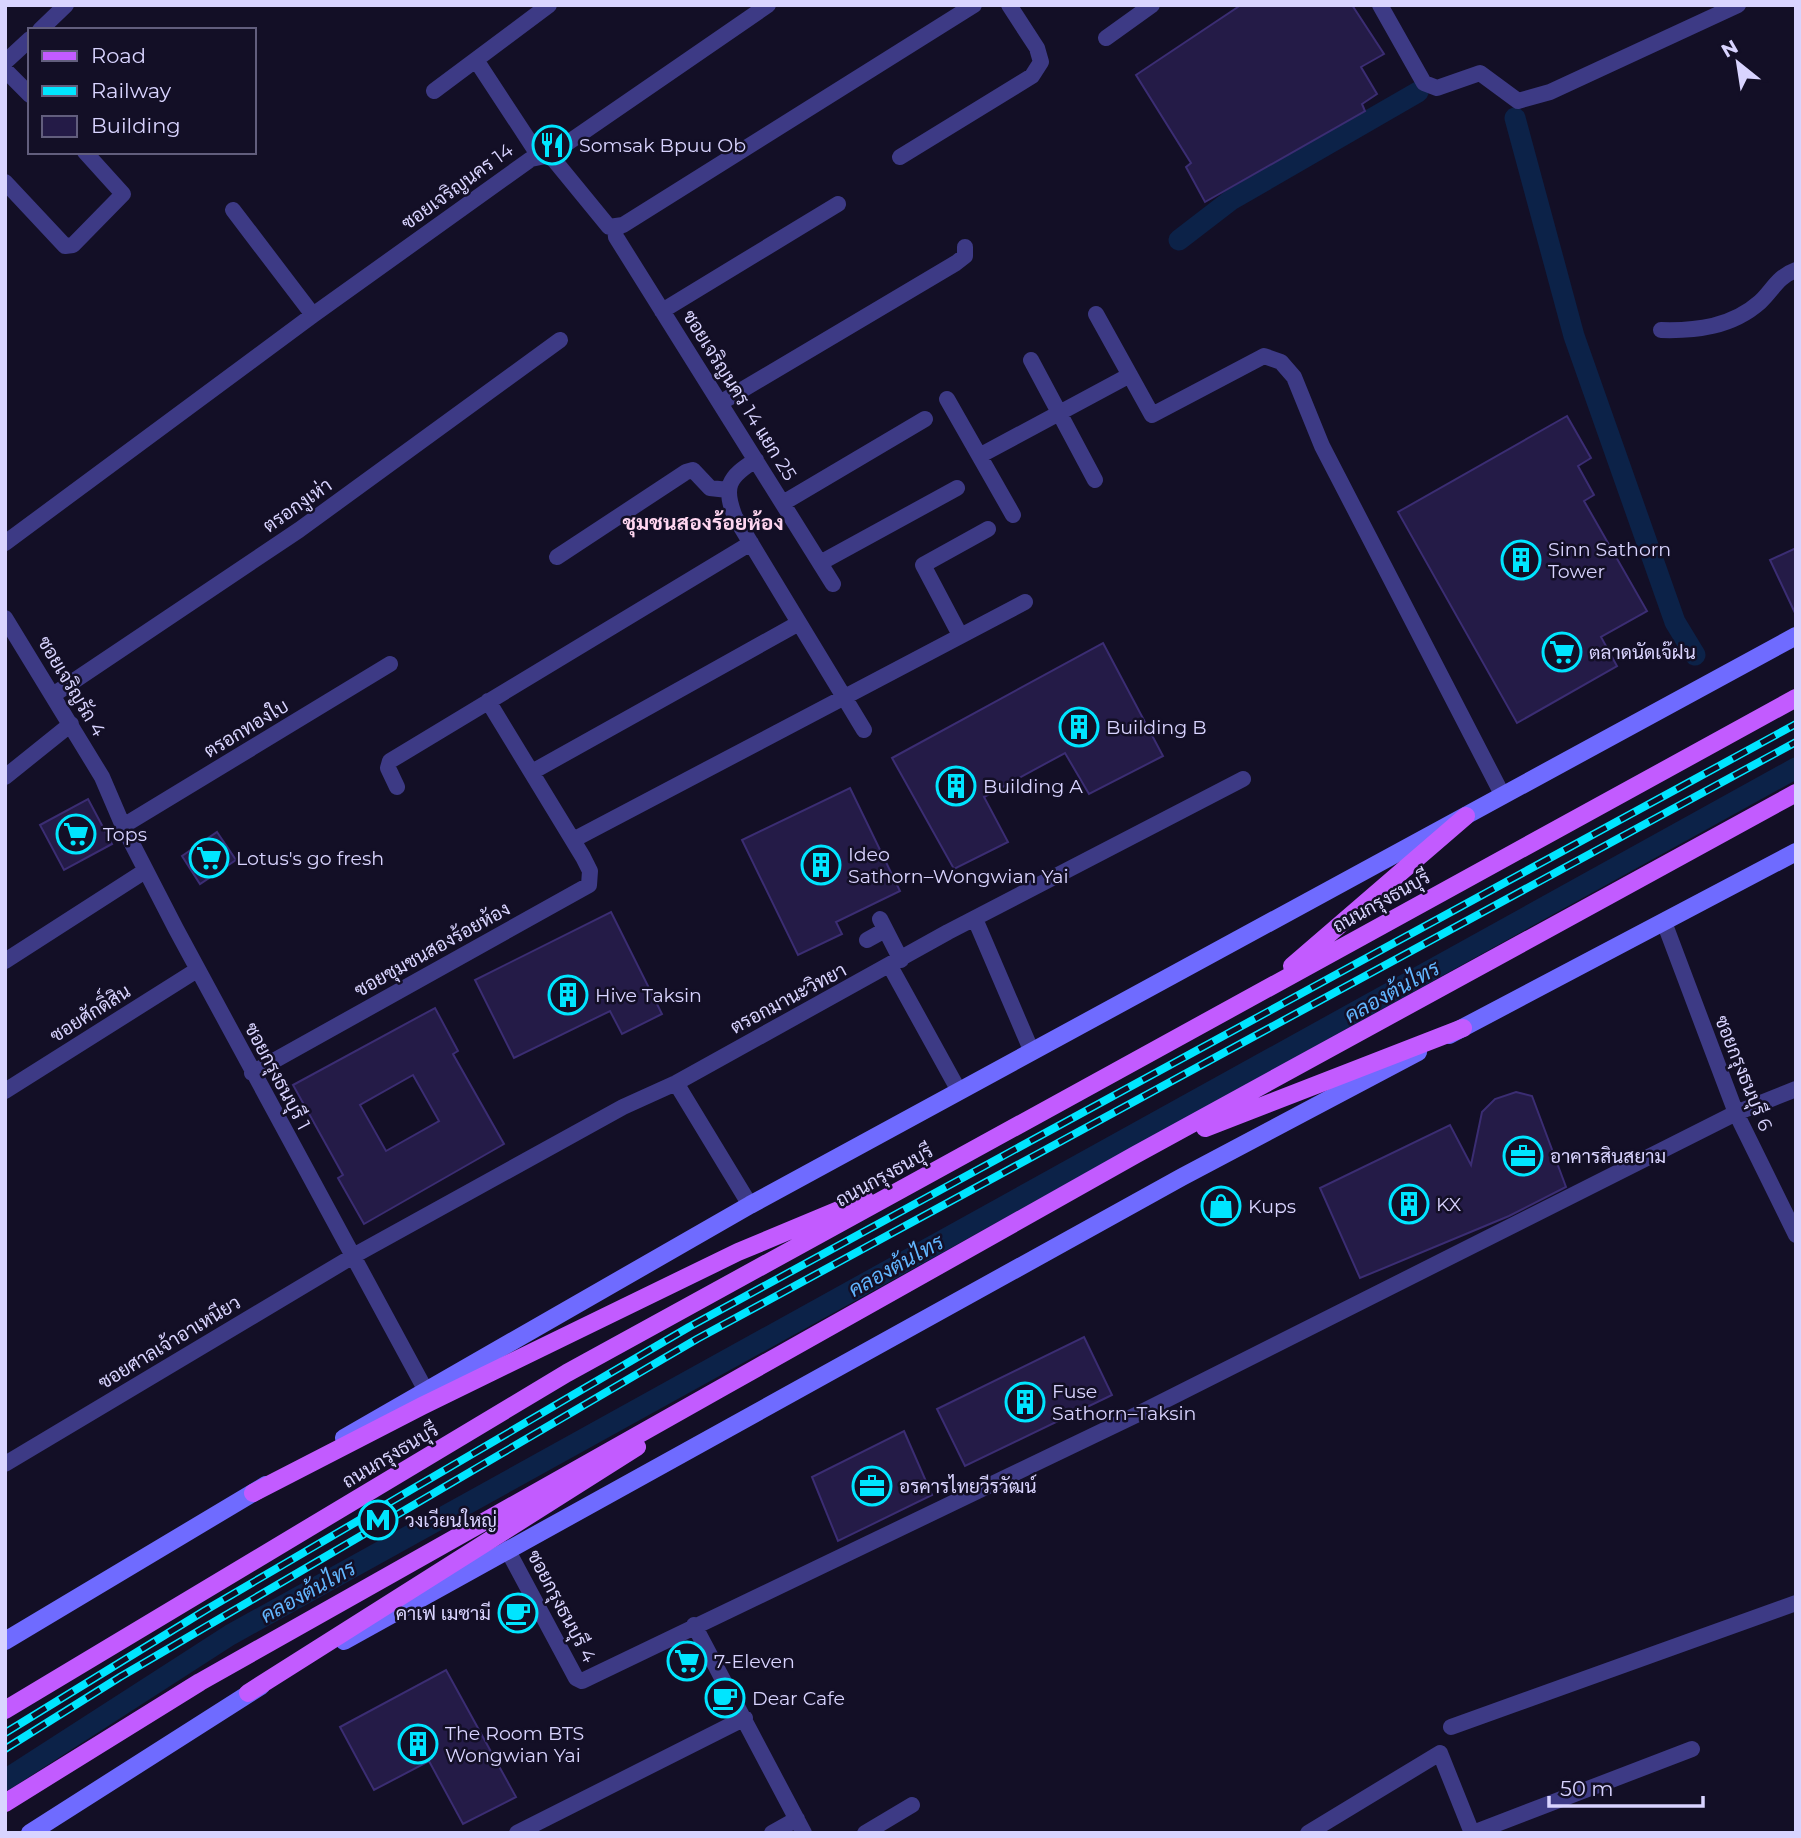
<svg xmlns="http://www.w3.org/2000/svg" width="1801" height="1838" font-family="Montserrat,Sarabun,sans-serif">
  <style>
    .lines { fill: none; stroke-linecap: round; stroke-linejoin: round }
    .canal { stroke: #0c2248; stroke-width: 21 }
    .building { fill: #241b47; stroke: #3b2d73; stroke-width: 2; fill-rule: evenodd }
    .minor { stroke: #3d3a85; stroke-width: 16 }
    .secondary { stroke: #6f6bff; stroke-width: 18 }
    .primary { stroke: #c25bff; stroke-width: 18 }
    .rail-casing { stroke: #00e5ff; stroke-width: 8 }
    .rail { stroke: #130f26; stroke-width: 5; stroke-dasharray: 16; stroke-linecap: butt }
    .labels { text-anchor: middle; stroke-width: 5; stroke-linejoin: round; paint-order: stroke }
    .poi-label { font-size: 19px; fill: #d9d4ff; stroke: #130f26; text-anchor: start }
    .street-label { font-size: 19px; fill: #d9d4ff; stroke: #130f26 }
    .neighbourhood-label { font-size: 21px; font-weight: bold; fill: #ffd6f0; stroke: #130f26 }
    .water-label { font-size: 21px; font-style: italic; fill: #62b6ff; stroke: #130f26 }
  </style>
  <rect width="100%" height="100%" fill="#130f26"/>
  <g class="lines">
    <!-- canal -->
    <path class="canal" d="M1515,118l59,218 101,286 20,33
      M1179,240l52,-40 187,-108
      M5,1780l225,-145 1566,-867"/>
  </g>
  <!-- building -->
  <path class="building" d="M1241,5h111l32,49 -23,13 16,27 -15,10 3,7 -160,91 -19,-35 5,-4 -55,-88z
    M1567,416l24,42 -13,8 16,29 -10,6 63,110 -46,26 16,29 -100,57 -119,-211z
    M1796,548v67l-26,-55z
    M1103,643l60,113 -74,38 -24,-41 -81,44 24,45 -54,27 -62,-111z
    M850,788l50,103 -64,31 6,12 -44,21 -56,-115z
    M88,799l24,45 -48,26 -24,-45z
    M217,832l19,28 -36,24 -18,-28z
    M611,912l51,102 -40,20 -12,-23 -96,47 -39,-78z
    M435,1008l23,43 -5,3 51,90 -140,80 -26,-46 5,-3 -50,-90zM413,1075l26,46 -53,30 -26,-46z
    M1516,1092l16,4 34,91 -57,29 -149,62 -40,-90 130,-63 21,40 11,-53 13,-13z
    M1084,1337l28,58 -147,71 -28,-57z
    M904,1431l28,64 -94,46 -26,-64z
    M446,1670l70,127 -53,27 -34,-63 -55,29 -34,-63z"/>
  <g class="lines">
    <!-- minor -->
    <path class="minor" d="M1380,5l44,78 13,5 43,-15 38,28 32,-9 188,-87
      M40,30l26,-25
      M1106,38l46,-33
      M476,60l63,96
      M5,62l25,-23
      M5,70l25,25
      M434,91l115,-86
      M550,155l218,-150
      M900,157l132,-81 9,-14 -4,-14 -28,-43
      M5,182l60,64 8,-1 50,-51 -38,-42
      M233,210l80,105
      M615,228l1,9 217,347
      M662,311l176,-107
      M1096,314l56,101 112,-59 17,6 13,15 28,69 181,350
      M1661,330c35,1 71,-3 99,-28 13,-12 17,-25 36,-32
      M1031,360l64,120
      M947,399l66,116
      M720,403l236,-140 9,-7v-9
      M981,455l149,-80
      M756,460c-28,17 -33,27 -21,57l129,213
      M783,503l142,-84
      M5,543l308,-228 218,-156 19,-4 59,72 14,-2 351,-220
      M557,557l129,-85 7,-2 17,18 18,2
      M820,563l137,-75
      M5,618l97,159 21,49 53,103 249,460
      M960,635l-37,-70 65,-36
      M53,695l246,-165 261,-190
      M532,772l267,-149
      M5,777l66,-53
      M397,787l-9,-19 2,-7 361,-218
      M123,826l267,-162
      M573,840l452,-238
      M880,919l21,41
      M975,919l57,133
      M1664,922l72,191 60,122
      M867,940l18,-10
      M5,961l140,-90
      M890,966l69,125
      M252,1073l337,-188 1,-14 -7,-14 -95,-156
      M676,1083l74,122
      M5,1091l192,-121
      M5,1464l350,-209 268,-148 53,-24 272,-151 295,-153
      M507,1549l69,129 6,3 554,-266 600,-302 60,-24
      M694,1625l110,208
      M1451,1727l345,-124
      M517,1833l228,-115
      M772,1833l25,-14
      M865,1833l47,-28
      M1308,1833l132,-80 32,80
      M1473,1833l219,-84"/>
    <!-- secondary -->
    <path class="secondary" d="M1449,1035l347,-183
      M344,1438l406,-233 1046,-569
      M5,1641l261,-156
      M344,1641l838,-464 236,-125
      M30,1833l231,-147"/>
    <!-- primary -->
    <path class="primary" d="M1292,966l174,-150
      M1205,1128l258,-100
      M253,1493l169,-87 316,-154 127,-53
      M248,1693l389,-246
      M5,1710l562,-337 1229,-675
      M5,1803l195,-121 523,-295 412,-232 661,-362"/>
    <defs>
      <path id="rail" d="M5,1733l199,-122 485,-284 1107,-603
        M5,1749l115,-72 577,-338 1099,-597"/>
    </defs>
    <!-- rail casing -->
    <use href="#rail" class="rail-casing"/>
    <!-- rail -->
    <use href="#rail" class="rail"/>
  </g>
  <!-- icons -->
  <defs>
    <symbol id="restaurant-ring" viewBox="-11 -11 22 22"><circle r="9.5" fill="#130f26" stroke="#00e5ff" stroke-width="1.5"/><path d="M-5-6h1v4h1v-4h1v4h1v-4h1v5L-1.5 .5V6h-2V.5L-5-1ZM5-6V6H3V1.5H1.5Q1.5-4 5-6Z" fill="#00e5ff"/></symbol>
    <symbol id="building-ring" viewBox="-11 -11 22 22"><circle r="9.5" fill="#130f26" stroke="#00e5ff" stroke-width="1.5"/><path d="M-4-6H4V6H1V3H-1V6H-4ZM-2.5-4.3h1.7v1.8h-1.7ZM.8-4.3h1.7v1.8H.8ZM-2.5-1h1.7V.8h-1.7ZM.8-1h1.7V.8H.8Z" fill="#00e5ff"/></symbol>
    <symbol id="supermarket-ring" viewBox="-11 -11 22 22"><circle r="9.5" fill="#130f26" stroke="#00e5ff" stroke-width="1.5"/><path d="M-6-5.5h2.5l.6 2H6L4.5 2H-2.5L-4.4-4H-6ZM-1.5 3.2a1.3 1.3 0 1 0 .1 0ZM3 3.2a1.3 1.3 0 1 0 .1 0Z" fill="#00e5ff"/></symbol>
    <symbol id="office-ring" viewBox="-11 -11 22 22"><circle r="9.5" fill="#130f26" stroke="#00e5ff" stroke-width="1.5"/><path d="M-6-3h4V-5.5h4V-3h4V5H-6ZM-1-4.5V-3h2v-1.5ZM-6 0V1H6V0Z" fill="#00e5ff"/></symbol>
    <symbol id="shop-ring" viewBox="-11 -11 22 22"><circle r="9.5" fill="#130f26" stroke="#00e5ff" stroke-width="1.5"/><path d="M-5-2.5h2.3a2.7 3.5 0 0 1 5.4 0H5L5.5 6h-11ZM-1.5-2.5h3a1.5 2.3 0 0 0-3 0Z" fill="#00e5ff"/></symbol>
    <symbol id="metro-ring" viewBox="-11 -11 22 22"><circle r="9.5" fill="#130f26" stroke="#00e5ff" stroke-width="1.5"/><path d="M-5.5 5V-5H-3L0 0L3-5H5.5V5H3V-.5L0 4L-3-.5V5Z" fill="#00e5ff"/></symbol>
    <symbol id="cafe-ring" viewBox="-11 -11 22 22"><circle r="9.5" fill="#130f26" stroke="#00e5ff" stroke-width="1.5"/><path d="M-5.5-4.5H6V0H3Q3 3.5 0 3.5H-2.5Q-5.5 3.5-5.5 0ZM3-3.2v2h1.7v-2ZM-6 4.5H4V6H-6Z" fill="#00e5ff"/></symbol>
  </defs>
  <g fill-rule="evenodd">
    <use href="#restaurant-ring" x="530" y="123" width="44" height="44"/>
    <use href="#building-ring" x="1499" y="538" width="44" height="44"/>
    <use href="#supermarket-ring" x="1540" y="630" width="44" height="44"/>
    <use href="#building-ring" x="1057" y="705" width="44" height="44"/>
    <use href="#building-ring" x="934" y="764" width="44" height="44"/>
    <use href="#supermarket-ring" x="54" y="812" width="44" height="44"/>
    <use href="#supermarket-ring" x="187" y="836" width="44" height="44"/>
    <use href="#building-ring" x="799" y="843" width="44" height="44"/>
    <use href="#building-ring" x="546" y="973" width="44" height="44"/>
    <use href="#office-ring" x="1501" y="1134" width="44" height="44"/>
    <use href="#building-ring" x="1387" y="1182" width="44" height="44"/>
    <use href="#shop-ring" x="1199" y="1184" width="44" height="44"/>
    <use href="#building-ring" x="1003" y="1380" width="44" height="44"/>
    <use href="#office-ring" x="850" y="1464" width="44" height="44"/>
    <use href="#metro-ring" x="356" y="1498" width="44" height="44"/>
    <use href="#cafe-ring" x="496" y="1591" width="44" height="44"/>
    <use href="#supermarket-ring" x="665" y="1639" width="44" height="44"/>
    <use href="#cafe-ring" x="703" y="1676" width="44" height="44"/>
    <use href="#building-ring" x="396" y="1722" width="44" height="44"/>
  </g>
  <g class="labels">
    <!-- poi labels -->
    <g class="poi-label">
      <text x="579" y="152">Somsak Bpuu Ob</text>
      <text x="1548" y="556">Sinn Sathorn<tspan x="1548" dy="22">Tower</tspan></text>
      <text x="1589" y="659">ตลาดนัดเจ๊ฝน</text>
      <text x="1106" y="734">Building B</text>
      <text x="983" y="793">Building A</text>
      <text x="103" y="841">Tops</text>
      <text x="848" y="861">Ideo<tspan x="848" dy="22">Sathorn–Wongwian Yai</tspan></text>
      <text x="236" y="865">Lotus's go fresh</text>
      <text x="595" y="1002">Hive Taksin</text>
      <text x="1550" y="1163">อาคารสินสยาม</text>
      <text x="1436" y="1211">KX</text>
      <text x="1248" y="1213">Kups</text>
      <text x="1052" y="1398">Fuse<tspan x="1052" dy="22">Sathorn–Taksin</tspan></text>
      <text x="899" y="1493">อรคารไทยวีรวัฒน์</text>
      <text x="405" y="1527">วงเวียนใหญ่</text>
      <text x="491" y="1620" text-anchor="end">คาเฟ เมซามี</text>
      <text x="714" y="1668">7-Eleven</text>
      <text x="752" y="1705">Dear Cafe</text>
      <text x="445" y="1740">The Room BTS<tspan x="445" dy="22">Wongwian Yai</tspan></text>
    </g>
    <!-- street labels -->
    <g class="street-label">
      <text transform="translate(457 186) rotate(-36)" y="7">ซอยเจริญนคร 14</text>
      <text transform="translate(740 395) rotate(58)" y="7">ซอยเจริญนคร 14 แยก 25</text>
      <text transform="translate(297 505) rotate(-35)" y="7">ตรอกงูเห่า</text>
      <text transform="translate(72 686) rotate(59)" y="7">ซอยเจริญรัถ 4</text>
      <text transform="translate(246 728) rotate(-31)" y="7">ตรอกทองใบ</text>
      <text transform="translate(1381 901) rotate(-29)" y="7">ถนนกรุงธนบุรี</text>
      <text transform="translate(432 949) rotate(-29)" y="7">ซอยชุมชนสองร้อยห้อง</text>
      <text transform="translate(788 998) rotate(-28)" y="7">ตรอกมานะวิทยา</text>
      <text transform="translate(90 1013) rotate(-32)" y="7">ซอยศักดิ์สิน</text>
      <text transform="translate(1744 1073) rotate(68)" y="7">ซอยกรุงธนบุรี 6</text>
      <text transform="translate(278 1076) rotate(62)" y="7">ซอยกรุงธนบุรี 1</text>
      <text transform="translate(884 1175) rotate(-29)" y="7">ถนนกรุงธนบุรี</text>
      <text transform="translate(169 1342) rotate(-31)" y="7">ซอยศาลเจ้าอาเหนียว</text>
      <text transform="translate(390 1455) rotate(-31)" y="7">ถนนกรุงธนบุรี</text>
      <text transform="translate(562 1606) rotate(62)" y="7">ซอยกรุงธนบุรี 4</text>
    </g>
    <!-- neighbourhood labels -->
    <g class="neighbourhood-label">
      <text x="703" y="530">ชุมชนสองร้อยห้อง</text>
    </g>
    <!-- water labels -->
    <g class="water-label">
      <text transform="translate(1392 992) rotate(-29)" y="7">คลองต้นไทร</text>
      <text transform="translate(896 1266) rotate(-29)" y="7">คลองต้นไทร</text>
      <text transform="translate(308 1592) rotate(-29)" y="7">คลองต้นไทร</text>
    </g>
  </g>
  <!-- border -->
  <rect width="1801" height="1838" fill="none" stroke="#d9d4ff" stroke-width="14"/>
  <!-- legend -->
  <rect x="28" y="28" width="228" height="126" fill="#130f26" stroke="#625e7d" stroke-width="2"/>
  <rect x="42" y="51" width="35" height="10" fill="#c25bff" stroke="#625e7d" stroke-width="2"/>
  <text x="91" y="63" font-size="21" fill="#d9d4ff">Road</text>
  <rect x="42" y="86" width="35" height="10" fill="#00e5ff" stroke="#625e7d" stroke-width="2"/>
  <text x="91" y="98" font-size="21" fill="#d9d4ff">Railway</text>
  <rect x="42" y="116" width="35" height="21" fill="#241b47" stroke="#625e7d" stroke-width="2"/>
  <text x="91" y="133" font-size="21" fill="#d9d4ff">Building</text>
  <!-- north arrow -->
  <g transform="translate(1738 63) rotate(330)" stroke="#130f26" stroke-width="5" paint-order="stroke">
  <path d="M0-5L12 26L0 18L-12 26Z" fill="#d9d4ff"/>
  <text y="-10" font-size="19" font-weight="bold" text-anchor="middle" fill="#d9d4ff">N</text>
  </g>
  <!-- scale -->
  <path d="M1549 1796v10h154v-10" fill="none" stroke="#d9d4ff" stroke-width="3.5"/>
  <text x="1560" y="1796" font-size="21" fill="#d9d4ff" stroke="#130f26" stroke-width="5" paint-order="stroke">50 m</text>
</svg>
